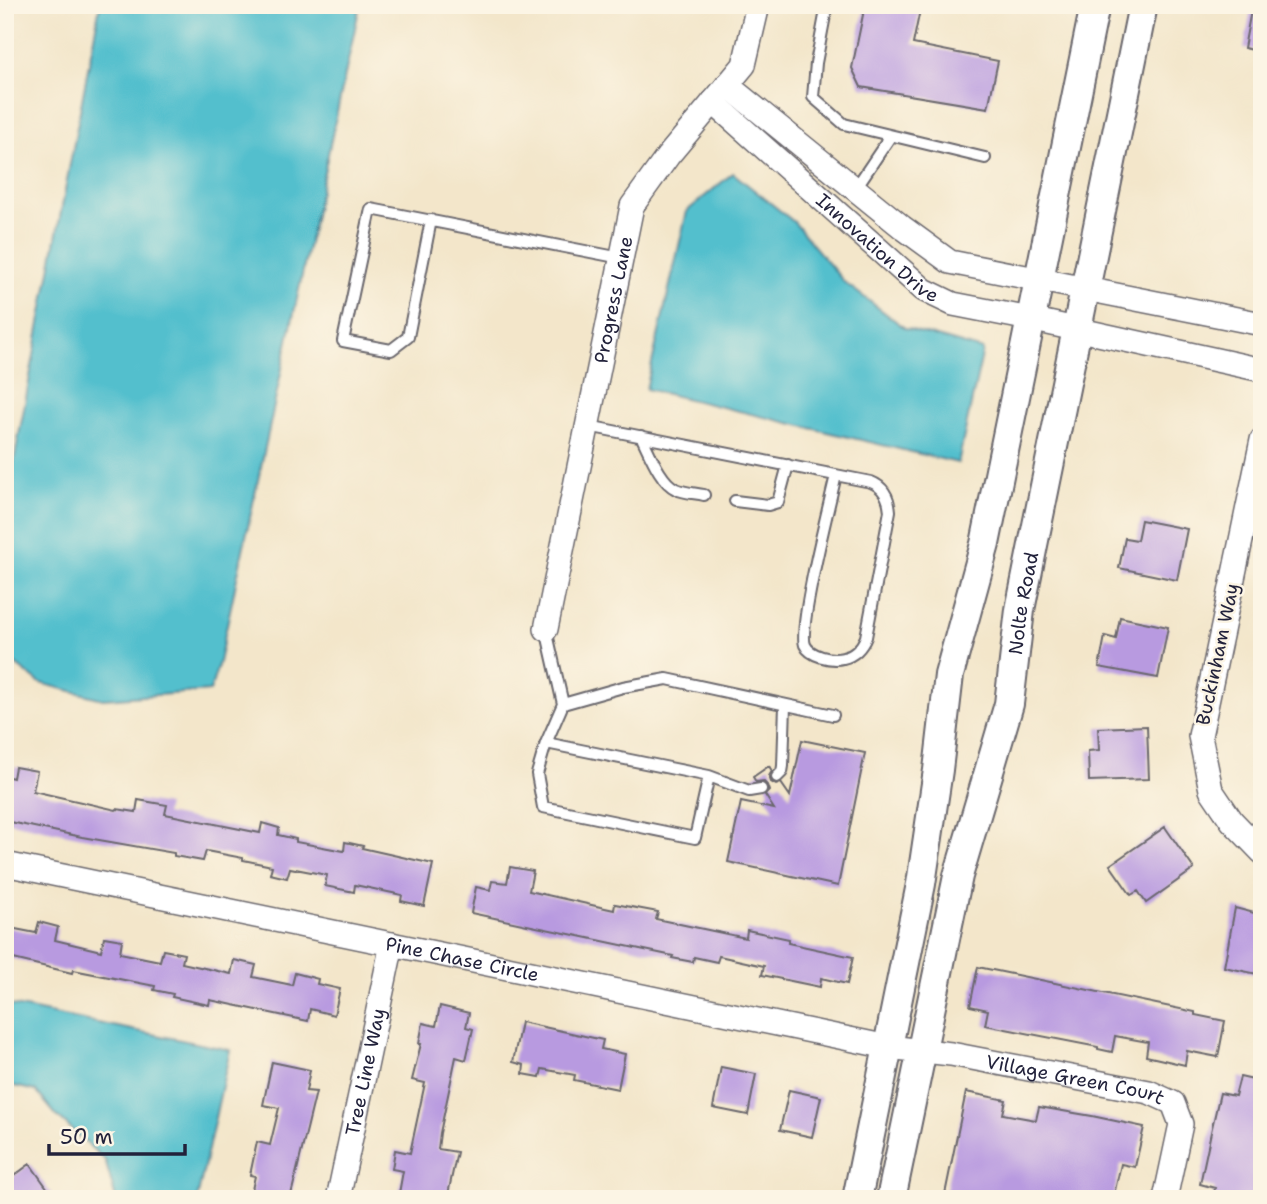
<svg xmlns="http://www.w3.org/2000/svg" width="1267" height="1204" font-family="'Shantell Sans',sans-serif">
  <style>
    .water { fill: #53bfcd; stroke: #3a7084; stroke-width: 2 }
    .building { fill: #b89ae0 }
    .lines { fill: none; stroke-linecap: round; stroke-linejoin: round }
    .service-casing { stroke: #6b676d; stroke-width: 14 }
    .minor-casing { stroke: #6b676d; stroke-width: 26 }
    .tertiary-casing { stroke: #6b676d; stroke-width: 32 }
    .service { stroke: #fff; stroke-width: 10 }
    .minor { stroke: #fff; stroke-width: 23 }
    .tertiary { stroke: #fff; stroke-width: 28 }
    .labels { text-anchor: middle; stroke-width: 5; stroke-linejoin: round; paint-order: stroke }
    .street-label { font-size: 19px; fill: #22223b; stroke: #fcf5e5 }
  </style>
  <rect width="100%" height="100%" fill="#fcf5e5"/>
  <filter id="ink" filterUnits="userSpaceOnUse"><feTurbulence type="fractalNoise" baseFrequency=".0143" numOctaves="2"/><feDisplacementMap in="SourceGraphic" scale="14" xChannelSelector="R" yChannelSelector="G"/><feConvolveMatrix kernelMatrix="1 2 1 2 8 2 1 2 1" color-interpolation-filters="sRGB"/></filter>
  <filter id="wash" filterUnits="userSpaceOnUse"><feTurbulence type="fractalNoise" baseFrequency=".00686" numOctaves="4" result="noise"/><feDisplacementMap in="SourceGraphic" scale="28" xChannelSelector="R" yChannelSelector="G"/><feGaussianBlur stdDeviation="1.57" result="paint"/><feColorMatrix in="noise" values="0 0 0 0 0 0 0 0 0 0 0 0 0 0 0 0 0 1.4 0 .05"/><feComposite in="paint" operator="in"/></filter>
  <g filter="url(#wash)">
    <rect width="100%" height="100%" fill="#f3e6ca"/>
    <!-- water -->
    <path class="water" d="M100,5h260l-141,657 -9,29 -107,8 -63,-16 -35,-27v-147z
      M733,173l61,49 50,60 61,46 78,22 -25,113 -312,-74 41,-178z
      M5,1004l225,46 -33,149h-81l-11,-39 -48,-44 -21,-25 -31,-7z"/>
    <g id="blocks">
      <!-- building -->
      <path class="building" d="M865,5h56l-8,39 85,17 -10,47 -127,-21 -9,-19z
        M1252,5h10v47l-18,-4z
        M1141,520l46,9 -10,51 -58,-12 6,-30 12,2z
        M1120,617l48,10 -10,51 -59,-11 6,-31 11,3z
        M1147,726l2,53 -60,2 -1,-30 11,-1 -1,-22z
        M802,740l63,13 -27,133 -110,-24 13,-60 33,7 -9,-14 4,-4 -2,-6 -4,-4 -7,1 -3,-5 16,-11 3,5 -3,5 2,6 5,3 5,-2 9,13z
        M15,767l22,4 -4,20 83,19 1,-1 19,3 2,-12 29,5 -2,9 95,19 2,-10 17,5 -1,7 18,4v3l48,9 1,-9 18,4 -1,2 71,16 -9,42 -23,-5 1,-6 -47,-10 -1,7 -29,-6 2,-11 -37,-7 -3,10 -17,-4 2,-8 -29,-6v-2l-37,-7 -3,10 -29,-5v-3l-92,-16 -77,-16v-45l8,2z
        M1165,827l29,42 -48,34 -8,-12 -7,4 -21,-30z
        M510,867l23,4 -4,20 85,19 1,-6 43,8 -2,7 90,19 1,-8 42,9 -1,4 65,14 -6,27 -26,-6 -1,9 -58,-12 2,-9 -45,-10 -2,6 -23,-5 -1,5 -21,-4 1,-2 -202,-43 5,-26 14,3 2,-9 15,2z
        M1235,908l27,7v60l-38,-8z
        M39,922l19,5 -3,13 46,11 3,-14 18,3 -2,13 40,8 3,-11 21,4 -2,9 49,11 3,-14 22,5 -3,12 39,8 3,-12 23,6 -1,5 23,5 -6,26 -24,-6 -2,12 -98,-21 -1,5 -37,-8 1,-3 -19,-4 1,-4 -82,-16 -1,3 -67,-16v-30l31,6z
        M978,967l217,45v3l30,6 -7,36 -31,-6 -2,14 -39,-9 2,-14 -33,-6 -3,16 -14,-3v-2l-113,-22 3,-15 -18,-4z
        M440,1006l29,7 -3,14 7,2 -7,31 -10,-3 -16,76 -2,16 19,3 -10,47h-49l5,-28 -11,-2 3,-19 15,3 15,-70 -13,-3 9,-36h-2l4,-21 13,3z
        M521,1022l82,18 -2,9 24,5 -7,35 -44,-9 1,-5 -33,-6 -2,8 -17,-3 1,-9 -11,-3z
        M272,1062l38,8 -4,21 10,1 -26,107h-40l5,-23 -5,-1 7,-33 13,3 9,-37 -16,-3z
        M721,1067l35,7 -8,41 -35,-7z
        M1240,1077l22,5v79l-9,38h-40l2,-11 -15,-4 11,-52 9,-39 15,3z
        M789,1090l32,7 -9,40 -32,-7z
        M966,1092l40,8 -3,14 33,6 3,-13 53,9 52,11 -9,40 -14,-3 -8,35h-169z
        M30,1164l25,35h-35l-13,-18z"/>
    </g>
  </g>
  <g filter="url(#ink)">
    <use href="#blocks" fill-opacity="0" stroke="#6b676d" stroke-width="2"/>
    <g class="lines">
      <defs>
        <path id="service" d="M827,5l-11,58 -3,34 31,27 141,34
          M855,189l35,-52
          M431,220l-23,117 -17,13 -48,-9 28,-132 250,49
          M588,426l283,56c13,5 18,16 19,29l-24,126c-4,10 -12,19 -23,21 -12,3 -33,-2 -38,-13 -7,-19 25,-143 31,-170
          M641,436c8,15 19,46 35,53 8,4 19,4 28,6
          M735,501l33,4 10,-3 10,-37
          M563,704l60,-17 44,-8 166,36
          M546,743l163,33 -14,62 -152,-31 -6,-33 9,-31 17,-39 -17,-75
          M709,776l40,15 12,-2
          M777,777l5,-5 1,-6 2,-61"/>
        <g id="minor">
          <path d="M727,85l175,142 48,35 312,62"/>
          <path id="s1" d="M713,102l211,188 29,14 77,15 232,51"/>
          <path d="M1262,440l-62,296 11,54 21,31 30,31"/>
          <path id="s2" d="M546,629l86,-423 36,-50 76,-91 14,-60"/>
          <path id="s3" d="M5,864l883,183 63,7 198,38 24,11 8,21 -16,75"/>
          <path id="s4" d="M338,1199l54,-255"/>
        </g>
        <g id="tertiary">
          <path d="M857,1199l64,-315 17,-114 11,-95 36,-131 110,-539"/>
          <path id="s5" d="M891,1199l67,-323 51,-172 11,-94 12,-60 111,-545"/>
        </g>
      </defs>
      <!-- service casing -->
      <use href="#service" class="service-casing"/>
      <!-- minor casing -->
      <use href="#minor" class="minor-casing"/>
      <!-- tertiary casing -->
      <use href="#tertiary" class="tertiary-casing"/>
      <!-- service -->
      <use href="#service" class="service"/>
      <!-- minor -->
      <use href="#minor" class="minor"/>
      <!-- tertiary -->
      <use href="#tertiary" class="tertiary"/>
    </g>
  </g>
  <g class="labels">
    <!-- street labels -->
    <g class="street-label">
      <text dy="7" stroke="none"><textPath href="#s1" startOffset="220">Innovation Drive</textPath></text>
      <text dy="7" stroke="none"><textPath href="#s2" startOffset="336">Progress Lane</textPath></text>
      <text dy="7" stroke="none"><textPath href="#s5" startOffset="611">Nolte Road</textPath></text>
      <text transform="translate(1217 654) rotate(-78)" y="7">Buckinham Way</text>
      <text dy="7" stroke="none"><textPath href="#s3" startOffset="467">Pine Chase Circle</textPath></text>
      <text dy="7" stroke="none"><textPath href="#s4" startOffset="130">Tree Line Way</textPath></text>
      <text dy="7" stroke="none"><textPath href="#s3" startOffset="1092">Village Green Court</textPath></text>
    </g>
  </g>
  <!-- margin -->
  <rect width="1267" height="1204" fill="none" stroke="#fcf5e5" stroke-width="28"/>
  <!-- scale -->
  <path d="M49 1144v10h136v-10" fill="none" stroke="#22223b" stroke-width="3.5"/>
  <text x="60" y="1144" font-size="21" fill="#22223b" stroke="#fcf5e5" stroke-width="5" paint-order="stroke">50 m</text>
</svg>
